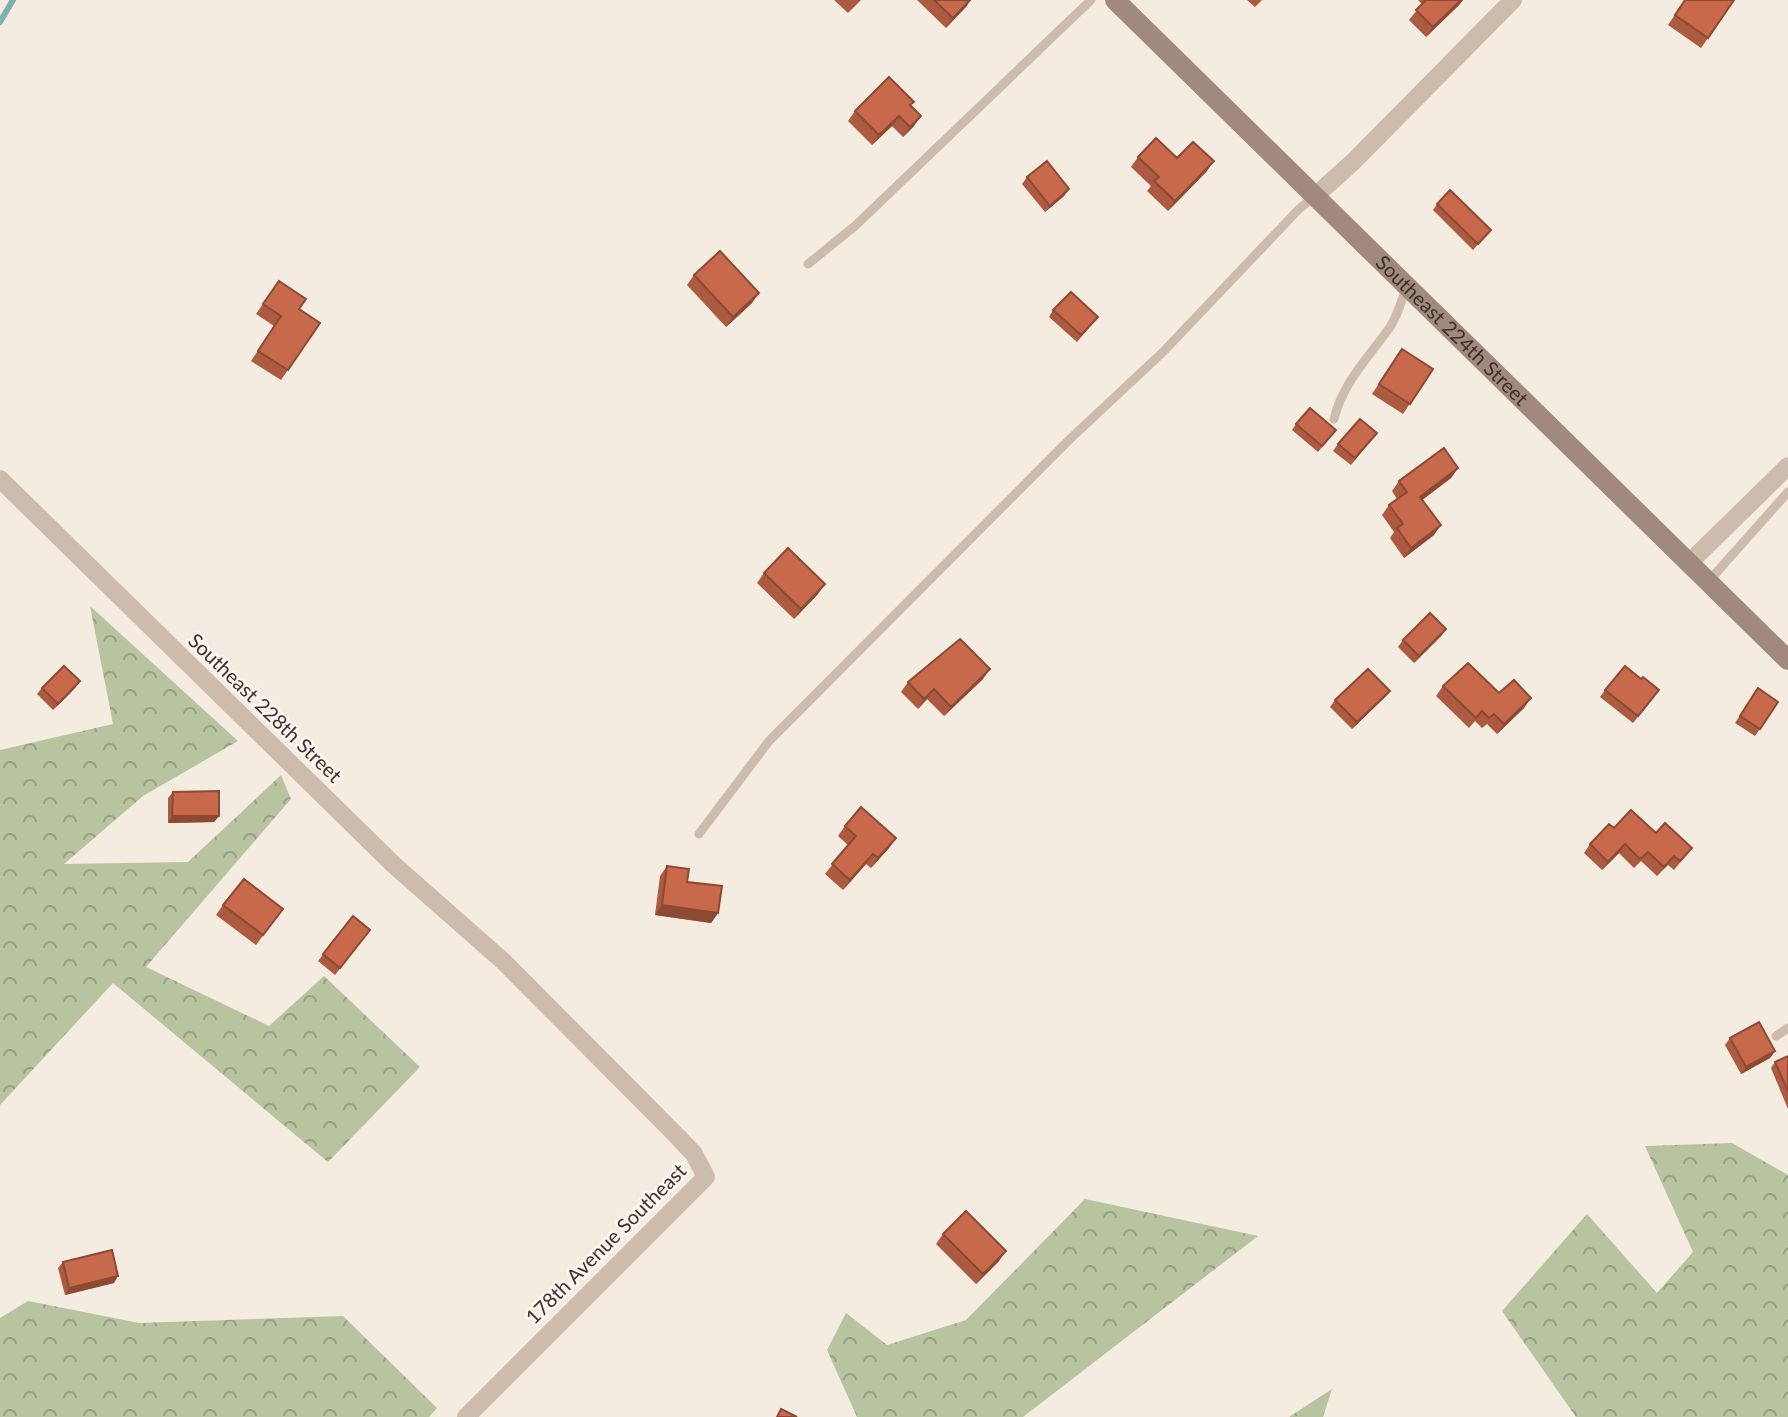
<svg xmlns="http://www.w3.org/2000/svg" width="1788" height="1417" font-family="Lato,sans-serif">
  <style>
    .forest { fill: url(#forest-crowns) }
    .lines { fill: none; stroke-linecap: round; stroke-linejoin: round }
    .stream { stroke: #7fb0b2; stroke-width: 6 }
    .lane { stroke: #cdbbac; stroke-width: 9 }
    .street { stroke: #cdbbac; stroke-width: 18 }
    .secondary { stroke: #a18a7d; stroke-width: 20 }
    .wall { fill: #ac5a40 }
    .shaded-wall { fill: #8c4a34 }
    .building { fill: #c8694b; stroke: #8c4a34; stroke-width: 2 }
    .labels { text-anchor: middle; stroke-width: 6; stroke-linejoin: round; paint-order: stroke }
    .street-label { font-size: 20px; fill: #3b302b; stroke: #fbf5ee }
  </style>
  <defs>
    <pattern id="forest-crowns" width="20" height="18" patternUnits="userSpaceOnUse" patternTransform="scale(2)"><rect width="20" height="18" fill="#b8c4a0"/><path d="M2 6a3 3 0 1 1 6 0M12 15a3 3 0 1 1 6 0" fill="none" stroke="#97a083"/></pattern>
  </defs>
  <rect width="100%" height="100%" fill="#f4ebe1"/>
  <!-- forest -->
  <path class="forest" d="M90,606l148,135 -95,55 -79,68 124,-2 93,-87 10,24 -145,168 123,59 55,-50 96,91 -92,95 -215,-179 -113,122v-355l113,-26z
    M1732,1143l56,32v242h-212l-74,-106 85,-97 70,79 36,-41 -48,-106z
    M1085,1199l173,37 -235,181h-166l-30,-67 19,-37 41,32 79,-25z
    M28,1301l111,22 204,-7 94,92 -8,9h-429v-99z
    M1332,1389l-9,28h-34z"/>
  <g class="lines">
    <!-- stream -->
    <path class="stream" d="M0,22l13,-22"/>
    <!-- lane -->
    <path class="lane" d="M808,264l47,-38 236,-226
      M1334,419c9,-37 35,-62 56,-92 8,-12 12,-28 17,-41
      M1708,582l80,-90
      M699,834l70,-93 301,-302 93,-87 136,-143 16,-13
      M1776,1036l12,-8"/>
    <!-- street -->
    <path class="street" d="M1315,196l38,-34 160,-162
      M0,479l394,386 110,97 174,175 16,17 12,23 -240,240
      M1689,563l99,-97"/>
    <!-- secondary -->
    <path class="secondary" id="s1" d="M1115,0l673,660"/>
  </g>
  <!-- wall -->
  <path class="wall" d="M834,0h27l-13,13z
    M917,0h54l-25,28z
    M1247,0h15l-7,7z
    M1418,0h45l-4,5 -33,32 -17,-17 13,-16z
    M1685,0h49l-33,48 -33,-23z
    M914,102l-3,3 3,21 -11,11 -11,-11 -20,19 -24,-24 7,-10z
    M1138,157l39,1 30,13 -39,40 -21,-20 4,-5 -20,-19z
    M1027,177l42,12 -5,7 -19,16 -23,-28z
    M1437,204l54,26 -18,20 -40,-40z
    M694,275l58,28 -26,24 -39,-42z
    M279,281l20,28 21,14 -39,57 -30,-19 23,-35 -18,-12z
    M1053,310l45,7 -21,25 -28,-25z
    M1402,349l31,20 -30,45 -31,-20z
    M1296,424l40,6 -18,22 -26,-22z
    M1377,433l-26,32 -18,-14 5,-7z
    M1458,468l-7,10 -29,22 12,35 -30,23 -14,-20 4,-6 -12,-17 7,-10 8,-6 -5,-8 7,-10z
    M764,573l54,21 -24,25 -37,-36z
    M1446,629l-5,7 -27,27 -16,-16 5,-7z
    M983,679l-39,37 -17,-17 -9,10 -17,-17 7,-10z
    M80,681l-5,7 -22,22 -16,-16 5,-6z
    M1443,686l56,7 25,15 -27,26 -10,-10 -5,4 -7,-7 -6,7 -33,-32z
    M1758,688l20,14 -23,34 -20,-13z
    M1605,690l49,7 -21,26 -33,-26z
    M1390,691l-5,6 -33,32 -22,-22 5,-7z
    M173,792l46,24 -5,6 -46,1v-25z
    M845,826l51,12 -7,10 -18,20 -5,-4 -23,26 -18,-16 23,-29 -10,-9z
    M1614,828l42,5 36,15 -18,22 -6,-5 -11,11 -16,-15 -7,7 -15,-15 -17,17 -18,-17 6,-9z
    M667,866l20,16 31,31 -7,10 -56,-8 5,-39z
    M223,905l60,4 -27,36 -40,-30z
    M353,916l17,14 -35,45 -17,-14z
    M1730,1038l45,13 -5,7 -29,16 -16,-29z
    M1788,1056v53l-17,-41 4,-6z
    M943,1234l56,27 -23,23 -40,-40z
    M63,1262l51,21 -49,12 -7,-27z"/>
  <!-- shaded-wall -->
  <path class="shaded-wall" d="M970,0l-3,6 -21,22 7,-10z
    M1461,0h2l-4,5 -33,32 7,-10z
    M899,116l-7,10 -20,19 7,-10z
    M921,116l-7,10 -11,11 7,-10z
    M1214,161l-7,10 -39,40 7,-10z
    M1069,189l-5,7 -19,16 5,-6z
    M759,293l-7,10 -26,24 7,-10z
    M1458,468l-7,10 -38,29 7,-10z
    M1441,525l-7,10 -30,23 7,-10z
    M825,584l-7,10 -24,25 7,-10z
    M1446,629l-5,7 -27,27 5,-7z
    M990,669l-7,10 -39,37 7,-9z
    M80,681l-5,7 -22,22 5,-6z
    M934,689l-7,10 -9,10 6,-10z
    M1390,691l-5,6 -33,32 5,-7z
    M1531,698l-7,10 -27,26 7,-10z
    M172,816h47l-5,6 -46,1z
    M896,838l-7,10 -18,20 7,-10z
    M1625,844l-6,9 -17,17 6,-8z
    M873,854l-7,10 -23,26 7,-10z
    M662,905l56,8 -7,10 -56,-8z
    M1775,1051l-5,7 -29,16 5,-7z
    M1006,1251l-7,10 -23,23 7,-10z
    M118,1276l-4,7 -49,12 4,-7z"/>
  <!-- building -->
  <path class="building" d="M934,0h36l-17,18z
    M1426,0h35l-28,27 -17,-17z
    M1685,0h49l-26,38 -33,-23z
    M889,77l25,25 -4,3 11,11 -11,11 -11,-11 -20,19 -24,-24z
    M1156,138l21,20 16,-16 21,19 -39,40 -21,-20 5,-4 -21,-20z
    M1047,161l22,28 -19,17 -23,-29z
    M1450,190l41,40 -13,14 -41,-40z
    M720,251l39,42 -26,24 -39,-42z
    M279,281l27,18 -7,10 21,14 -32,47 -30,-19 23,-35 -18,-12z
    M1071,292l27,25 -17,18 -28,-25z
    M1402,349l31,20 -23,35 -31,-20z
    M1310,408l26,22 -14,16 -26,-22z
    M1360,419l17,14 -22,25 -17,-14z
    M1444,448l14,20 -38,29 21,28 -30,23 -14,-20 6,-4 -14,-19 18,-13 -8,-11z
    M788,548l37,36 -24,25 -37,-36z
    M1430,613l16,16 -27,27 -16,-16z
    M960,639l30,30 -39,38 -17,-18 -10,10 -16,-17z
    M1468,663l31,30 15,-13 17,18 -27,26 -10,-10 -5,4 -7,-7 -6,7 -33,-32z
    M64,666l16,15 -22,23 -16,-16z
    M1625,666l16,13 2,-2 16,13 -21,26 -33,-26z
    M1368,669l22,22 -33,31 -22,-22z
    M1758,688l20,14 -18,27 -20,-13z
    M219,791v25h-47l1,-24z
    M861,807l35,31 -18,20 -5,-4 -23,26 -18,-16 24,-28 -11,-10z
    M1631,810l25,23 9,-10 27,25 -12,13 -6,-5 -10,11 -16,-15 -8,7 -15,-15 -17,18 -18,-18 19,-20 5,4z
    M667,866l22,3 -2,13 35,4 -4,27 -56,-8z
    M244,879l39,30 -20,26 -40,-30z
    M353,916l17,14 -30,38 -17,-14z
    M1759,1022l16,29 -29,16 -16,-29z
    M1788,1056v35l-13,-29z
    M966,1211l40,40 -23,23 -40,-40z
    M112,1250l6,26 -49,12 -6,-26z
    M781,1409l16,8h-20z"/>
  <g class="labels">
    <!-- street labels -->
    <g class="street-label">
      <text dy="7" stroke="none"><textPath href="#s1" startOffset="472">Southeast 224th Street</textPath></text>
      <text transform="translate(265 708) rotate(44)" y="7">Southeast 228th Street</text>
      <text transform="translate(606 1244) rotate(-45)" y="7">178th Avenue Southeast</text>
    </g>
  </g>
</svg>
